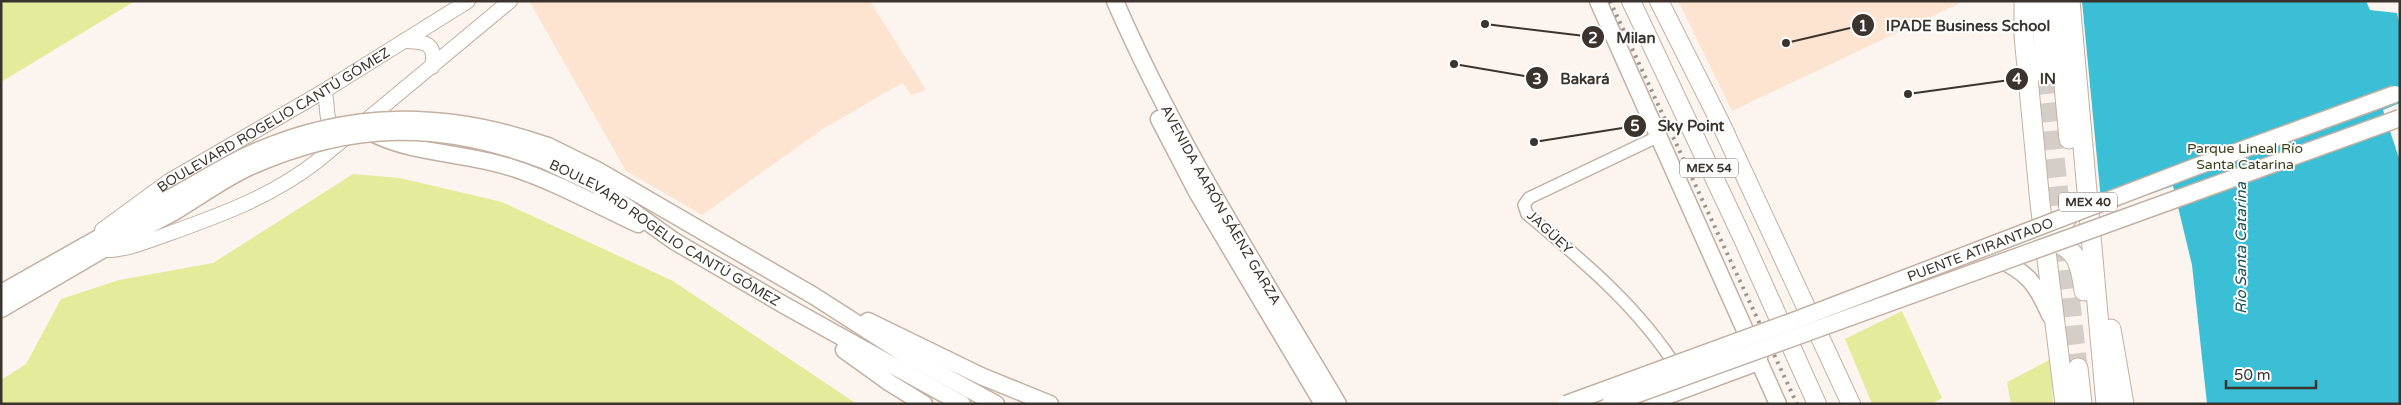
<svg xmlns="http://www.w3.org/2000/svg" width="2401" height="405" font-family="'Varela Round',sans-serif">
  <style>
    .built { fill: #fde4d0 }
    .green { fill: #e4ec9c }
    .water { fill: #3bbfd6 }
    .lines { fill: none; stroke-linecap: round; stroke-linejoin: round }
    .trunk-tunnel { stroke: #d5cec8; stroke-width: 19; stroke-dasharray: 19 9; stroke-linecap: butt }
    .minor-casing { stroke: #c2b0a2; stroke-width: 14 }
    .tertiary-casing { stroke: #c2b0a2; stroke-width: 16 }
    .secondary-casing { stroke: #c2b0a2; stroke-width: 19 }
    .primary-casing { stroke: #c2b0a2; stroke-width: 20 }
    .trunk-casing { stroke: #c2b0a2; stroke-width: 21 }
    .minor { stroke: #fff; stroke-width: 11 }
    .tertiary { stroke: #fff; stroke-width: 14 }
    .secondary { stroke: #fff; stroke-width: 16 }
    .primary { stroke: #fff; stroke-width: 18 }
    .trunk { stroke: #fff; stroke-width: 19 }
    .rail { stroke: #9b948e; stroke-width: 4; stroke-dasharray: 2.5 5; stroke-linecap: butt }
    .secondary-bridge-casing { stroke: #c2b0a2; stroke-width: 19; stroke-linecap: butt }
    .secondary-bridge { stroke: #fff; stroke-width: 16 }
    .labels { text-anchor: middle; stroke-width: 4; stroke-linejoin: round; paint-order: stroke }
    .shield { fill: #fff; stroke: #76716d; stroke-width: 1 }
    .shield-label { font-size: 12px; font-weight: bold; fill: #3b342e }
    .street-label { font-size: 14px; fill: #3b342e; stroke: #fff }
    .park-label { font-size: 14px; fill: #3c3f18; stroke: #fff }
    .water-label { font-size: 15px; font-style: italic; fill: #195059; stroke: #fff }
    .leader { fill: none; stroke: #3b342e; stroke-width: 2 }
    .callout-dot { fill: #3b342e; stroke: #fff; stroke-width: 2 }
    .mark-label { font-size: 15px; text-anchor: middle; font-weight: bold; fill: #fff }
    .callout-label { font-size: 15px; text-anchor: middle; font-weight: bold; fill: #3b342e; stroke: #fff; stroke-width: 4; stroke-linejoin: round; paint-order: stroke }
  </style>
  <rect width="100%" height="100%" fill="#fcf5ef"/>
  <!-- built -->
  <path class="built" d="M529,1h341l56,89 -15,5 -8,-12 -15,8 -65,38 -121,86 -76,-44z
    M1678,1h286l-232,110z"/>
  <!-- green -->
  <path class="green" d="M1,1h134l-134,81z
    M353,174l47,4 102,24 171,79 184,123h-856v-24l25,-16 35,-65 58,-19 94,-17z
    M1902,311l40,87 -11,6h-59l-27,-65z
    M2051,359l2,45h-42l-4,-22z"/>
  <!-- water -->
  <path class="water" d="M2082,1h284l4,9 27,3 3,13v77l-17,7 17,51v243h-193l-15,-139 -19,-79 -71,25z"/>
  <g class="lines">
    <!-- trunk-tunnel -->
    <path class="trunk-tunnel" d="M2046,75l32,293"/>
    <defs>
      <path id="minor" d="M1657,137l-128,61 -5,7 3,9c55,46 113,94 151,156"/>
      <g id="tertiary">
        <path d="M404,41c21,0 33,2 28,26"/>
        <path d="M324,91c6,15 -3,34 18,41"/>
        <path id="s1" d="M102,230l67,-49 155,-90 144,-90"/>
        <path d="M103,250c21,1 42,-8 62,-15 53,-19 106,-38 151,-73l194,-161"/>
      </g>
      <g id="secondary">
        <path id="s2" d="M1115,1c61,141 145,271 223,403"/>
        <path d="M1598,1l180,403"/>
        <path d="M1159,119l39,75 125,210"/>
        <path d="M370,132c44,23 96,20 143,36 43,14 84,37 125,56"/>
        <path d="M548,146l49,24 217,126 92,59 90,49"/>
        <path id="s3" d="M546,161l50,24 78,56 110,64 178,99"/>
        <path d="M1995,257c32,15 41,26 55,58"/>
        <path d="M1920,283l123,-45"/>
        <path d="M1,293l165,-93"/>
        <path d="M1,309l101,-59 72,-38"/>
        <path d="M868,321l113,55 69,28"/>
        <path d="M844,350l46,33 34,21"/>
        <path d="M1645,404l113,-42 2,-9"/>
      </g>
      <path id="primary" d="M1631,1l112,238 74,165
        M1659,1l61,121 131,282"/>
      <path id="trunk" d="M2024,1v35l16,167 25,201
        M2041,1l5,74
        M2070,1l36,403
        M2059,7l2,46 8,86
        M2043,238l17,-10 15,-22
        M2043,238c33,8 37,22 41,53
        M2111,329l13,75
        M2078,368l4,36"/>
    </defs>
    <!-- minor casing -->
    <use href="#minor" class="minor-casing"/>
    <!-- tertiary casing -->
    <use href="#tertiary" class="tertiary-casing"/>
    <!-- secondary casing -->
    <use href="#secondary" class="secondary-casing"/>
    <!-- primary casing -->
    <use href="#primary" class="primary-casing"/>
    <!-- trunk casing -->
    <use href="#trunk" class="trunk-casing"/>
    <!-- minor -->
    <use href="#minor" class="minor"/>
    <!-- tertiary -->
    <use href="#tertiary" class="tertiary"/>
    <!-- secondary -->
    <use href="#secondary" class="secondary"/>
    <!-- primary -->
    <use href="#primary" class="primary"/>
    <!-- trunk -->
    <use href="#trunk" class="trunk"/>
    <!-- rail -->
    <path class="rail" d="M1610,1l187,403"/>
    <defs>
      <g id="secondary-bridge">
        <path d="M166,200c27,-14 53,-31 80,-44 100,-47 199,-46 302,-10"/>
        <path d="M174,212c25,-15 49,-33 75,-45 104,-46 192,-46 297,-6"/>
        <path id="s4" d="M1566,404l230,-84 399,-153 200,-73"/>
        <path d="M1610,404l790,-286"/>
      </g>
    </defs>
    <!-- secondary-bridge casing -->
    <use href="#secondary-bridge" class="secondary-bridge-casing"/>
    <!-- secondary-bridge -->
    <use href="#secondary-bridge" class="secondary-bridge"/>
  </g>
  <g class="labels">
    <!-- shield labels -->
    <g class="shield">
      <rect x="1680" y="158.5" width="58" height="19" rx="4"/>
      <rect x="2059" y="192.5" width="58" height="19" rx="4"/>
    </g>
    <g class="shield-label">
      <text x="1709" y="172">MEX 54</text>
      <text x="2088" y="206">MEX 40</text>
    </g>
    <!-- street labels -->
    <g class="street-label">
      <text dy="5" stroke="none"><textPath href="#s1" startOffset="204">BOULEVARD ROGELIO CANTÚ GÓMEZ</textPath></text>
      <text dy="5" stroke="none"><textPath href="#s2" startOffset="230">AVENIDA AARÓN SÁENZ GARZA</textPath></text>
      <text transform="translate(1550 232) rotate(43)" y="5">JAGÜEY</text>
      <text dy="5" stroke="none"><textPath href="#s3" startOffset="139">BOULEVARD ROGELIO CANTÚ GÓMEZ</textPath></text>
      <text dy="5" stroke="none"><textPath href="#s4" startOffset="442">PUENTE ATIRANTADO</textPath></text>
    </g>
    <!-- park labels -->
    <g class="park-label">
      <text x="2245" y="153">Parque Lineal Río<tspan x="2245" dy="16">Santa Catarina</tspan></text>
    </g>
    <!-- water labels -->
    <g class="water-label">
      <text transform="translate(2241 248) rotate(-90)" y="5">Río Santa Catarina</text>
    </g>
  </g>
  <!-- callouts -->
  <path class="leader" d="M1786 43L1863 25M1485 24L1593 37M1454 64L1537 78M1908 94L2017 79M1534 142L1635 126"/>
  <g class="callout-dot">
    <circle cx="1786" cy="43" r="5"/>
    <circle cx="1485" cy="24" r="5"/>
    <circle cx="1454" cy="64" r="5"/>
    <circle cx="1908" cy="94" r="5"/>
    <circle cx="1534" cy="142" r="5"/>
    <circle cx="1863" cy="25" r="12"/>
    <circle cx="1593" cy="37" r="12"/>
    <circle cx="1537" cy="78" r="12"/>
    <circle cx="2017" cy="79" r="12"/>
    <circle cx="1635" cy="126" r="12"/>
  </g>
  <g class="mark-label">
    <text x="1863" y="31">1</text>
    <text x="1593" y="43">2</text>
    <text x="1537" y="84">3</text>
    <text x="2017" y="84">4</text>
    <text x="1635" y="131">5</text>
  </g>
  <g class="callout-label">
    <text x="1968" y="31">IPADE Business School</text>
    <text x="1636" y="43">Milan</text>
    <text x="1585" y="84">Bakará</text>
    <text x="2048" y="84">IN</text>
    <text x="1691" y="131">Sky Point</text>
  </g>
  <!-- border -->
  <rect width="2401" height="405" fill="none" stroke="#3b342e" stroke-width="5"/>
  <!-- scale -->
  <path d="M2226 380v8h90v-8" fill="none" stroke="#3b342e" stroke-width="2.5"/>
  <text x="2234" y="380" font-size="15" fill="#3b342e" stroke="#ffffff" stroke-width="4" paint-order="stroke">50 m</text>
</svg>
